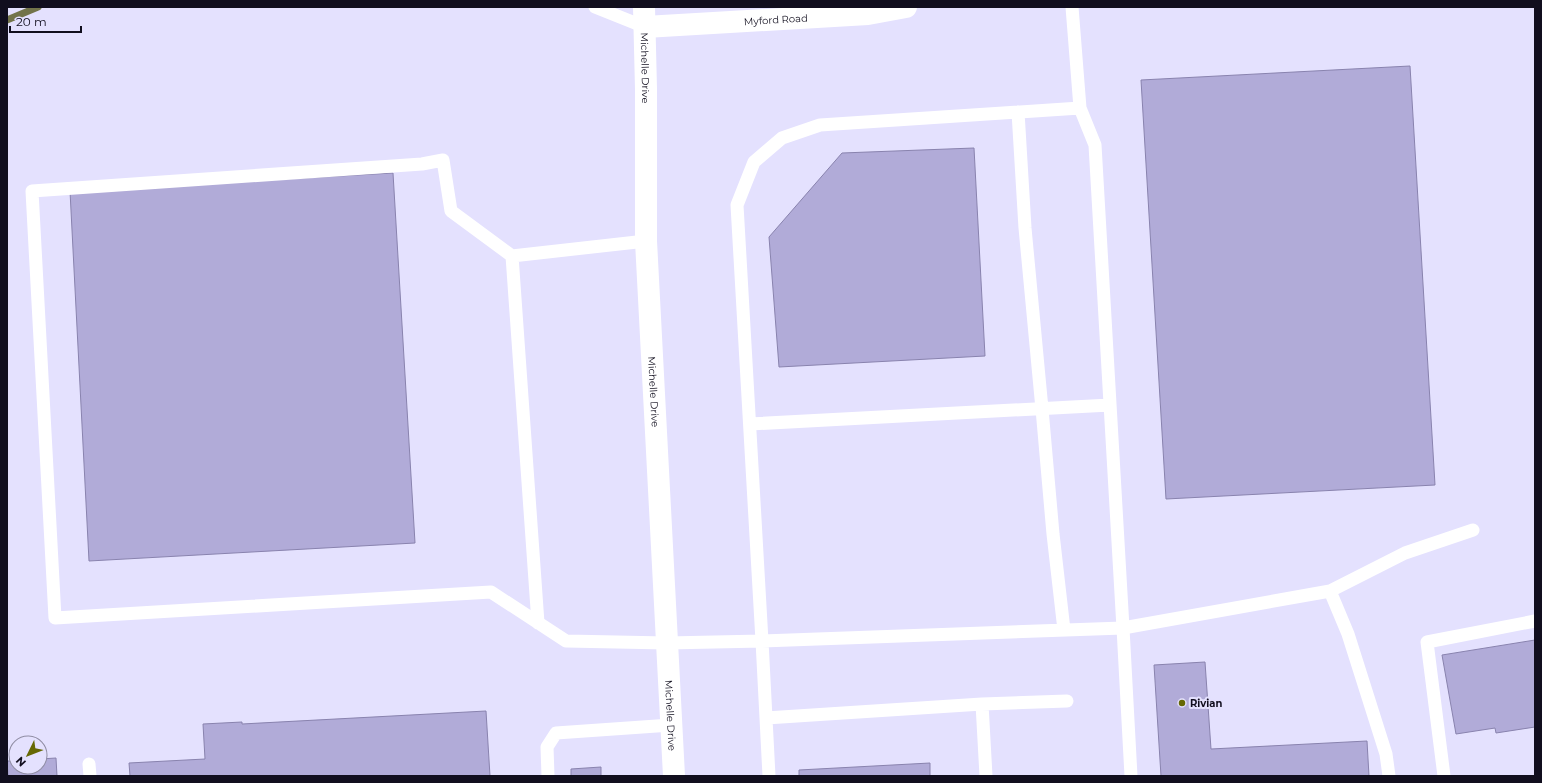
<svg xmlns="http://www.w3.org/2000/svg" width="1542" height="783" font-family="Montserrat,sans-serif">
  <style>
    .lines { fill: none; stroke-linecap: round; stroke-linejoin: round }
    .stream { stroke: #73744a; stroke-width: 7 }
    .building { fill: #b1abd8; stroke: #8983ae }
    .lane { stroke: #fff; stroke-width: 13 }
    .secondary { stroke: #fff; stroke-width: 22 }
    .poi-dot { fill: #666804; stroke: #e4e1fe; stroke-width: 1.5 }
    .labels { text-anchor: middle; stroke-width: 4; stroke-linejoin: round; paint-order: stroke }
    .street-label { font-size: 10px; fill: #110e1e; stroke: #e4e1fe }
    .poi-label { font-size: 10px; font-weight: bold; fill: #110e1e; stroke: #e4e1fe; text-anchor: start }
  </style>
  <rect width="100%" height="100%" fill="#e4e1fe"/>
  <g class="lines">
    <!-- stream -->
    <path class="stream" d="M7,20l31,-13"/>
  </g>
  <!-- building -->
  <path class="building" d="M1410,66l25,419 -269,14 -25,-419z
    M974,148l11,208 -206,11 -10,-130 73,-84z
    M393,173l22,370 -326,18 -19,-370z
    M1535,640v87l-39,6 -1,-5 -39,6 -14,-79z
    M1205,662l6,87 156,-8 2,35h-208l-7,-111z
    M486,711l4,65h-360l-1,-13 76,-4 -2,-35 39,-2v2z
    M56,758l1,18h-49l-1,-15h9v6h24v-8z
    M930,763v13h-131v-6z
    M601,767v9h-30v-7z"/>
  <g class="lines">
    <!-- lane -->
    <path class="lane" d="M595,7l50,20
      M1072,7l8,101 -260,17 -38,13 -28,24 -17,43 25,436 361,-13 -28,-483 -15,-37
      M1018,112l7,116 17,181 11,125 11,96
      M512,256l134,-15
      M750,424l360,-19
      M1330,591l75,-38 68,-23
      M538,623l-26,-367 -61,-45 -8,-51 -21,4 -390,27 23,427 436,-26 75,49 101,2 95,-2 7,135
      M982,704l85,-3
      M766,718l216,-14 4,72
      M89,764l1,12
      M548,776l-1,-29 9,-14 115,-8
      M1131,776l-8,-148 207,-37 18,43 38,120 3,22
      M1444,776l-17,-134 108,-21"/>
    <!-- secondary -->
    <g class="secondary">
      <path id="s1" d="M644,7l2,82v152l28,535"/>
      <path id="s2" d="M645,27l223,-13 38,-7"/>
    </g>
  </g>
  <!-- markers -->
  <circle class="poi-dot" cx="1182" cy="703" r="4"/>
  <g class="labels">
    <!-- street labels -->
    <g class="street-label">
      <text dy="4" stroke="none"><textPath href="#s2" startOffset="131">Myford Road</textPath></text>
      <text dy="4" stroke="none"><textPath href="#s1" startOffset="61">Michelle Drive</textPath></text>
      <text dy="4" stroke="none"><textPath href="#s1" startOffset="385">Michelle Drive</textPath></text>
      <text dy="4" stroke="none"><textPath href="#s1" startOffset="709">Michelle Drive</textPath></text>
    </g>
    <!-- poi labels -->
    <g class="poi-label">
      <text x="1190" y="707">Rivian</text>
    </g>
  </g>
  <!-- border -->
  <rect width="1542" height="783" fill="none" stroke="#110e1e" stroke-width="16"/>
  <!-- north arrow -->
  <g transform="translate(28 755) rotate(227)"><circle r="19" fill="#e4e1fe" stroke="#908da4"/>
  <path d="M0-3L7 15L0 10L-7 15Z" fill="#666804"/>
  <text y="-6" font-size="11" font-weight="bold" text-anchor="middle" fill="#110e1e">N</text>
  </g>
  <!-- scale -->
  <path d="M10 26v6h71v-6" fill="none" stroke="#110e1e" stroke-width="2"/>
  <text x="16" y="26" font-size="12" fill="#110e1e" stroke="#e4e1fe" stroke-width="3" paint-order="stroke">20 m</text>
</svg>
